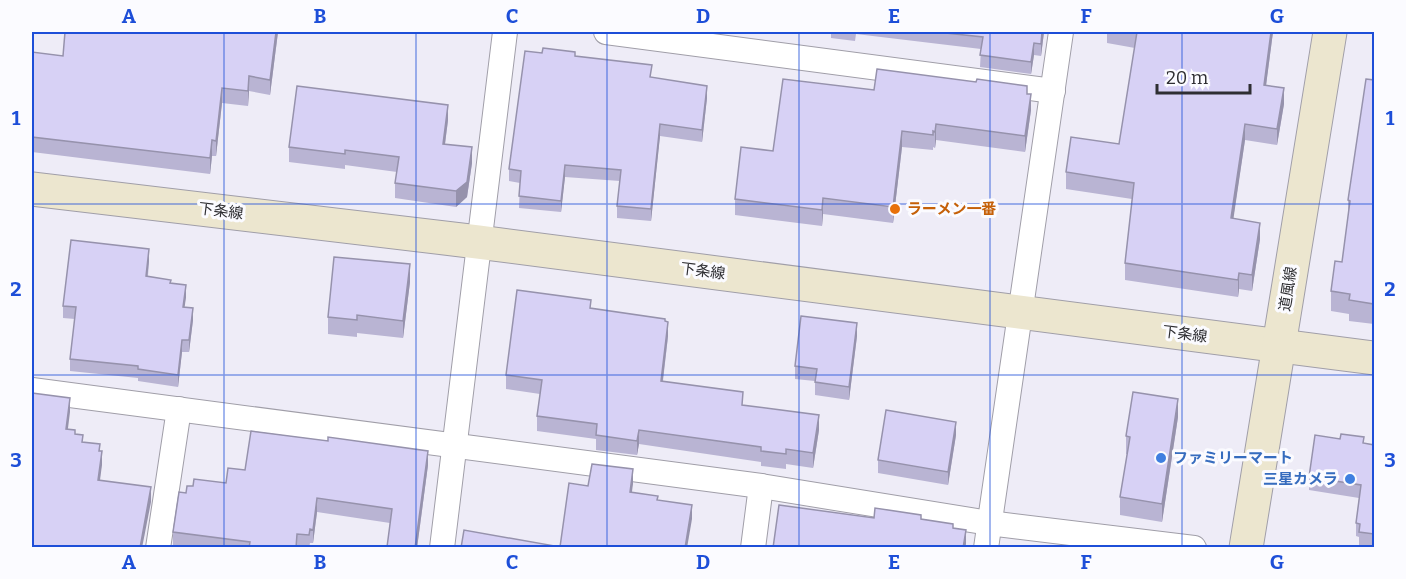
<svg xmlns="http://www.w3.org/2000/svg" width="1406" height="579" viewBox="0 0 1406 579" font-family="Bitter,'Noto Sans JP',serif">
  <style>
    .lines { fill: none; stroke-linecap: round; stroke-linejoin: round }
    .street-casing { stroke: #a09ea8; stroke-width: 26 }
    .secondary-casing { stroke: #a09ea8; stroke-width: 35 }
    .street { stroke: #fff; stroke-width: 24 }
    .secondary { stroke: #ece6cf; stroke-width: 33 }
    .wall { fill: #b9b4d3 }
    .shaded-wall { fill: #9692ac }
    .building { fill: #d7d1f5; stroke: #9692ac; stroke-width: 1.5 }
    .grid { fill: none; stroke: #1d4ed8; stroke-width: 1.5; stroke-opacity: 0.55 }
    .food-dot { fill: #e8710a; stroke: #fbfbff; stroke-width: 2 }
    .shop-dot { fill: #3f7fe0; stroke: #fbfbff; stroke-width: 2 }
    .labels { text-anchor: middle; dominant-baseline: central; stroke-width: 6; stroke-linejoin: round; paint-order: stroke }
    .food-label { font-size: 15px; font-weight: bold; fill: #c56008; stroke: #fbfbff; text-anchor: start }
    .street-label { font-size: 15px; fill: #2e2e32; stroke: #fbfbff }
    .shop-label { font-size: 15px; font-weight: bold; fill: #366cbe; stroke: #fbfbff; text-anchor: start }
    .neatline { fill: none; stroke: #1d4ed8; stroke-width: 2 }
    .grid-label { font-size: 20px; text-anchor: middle; font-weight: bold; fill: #1d4ed8 }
  </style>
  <rect width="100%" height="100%" fill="#eeecf7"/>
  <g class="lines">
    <defs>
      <g id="street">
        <path d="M606,32l447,59"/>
        <path d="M32,390l729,96 228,37 205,25"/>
        <path d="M158,548l21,-139"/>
        <path d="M442,548l63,-516"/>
        <path d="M753,548l8,-62"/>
        <path d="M986,548l75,-516"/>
      </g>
      <g id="secondary">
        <path d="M32,189l446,53 896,116"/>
        <path d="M1246,548l84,-516"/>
      </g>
    </defs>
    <!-- street casing -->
    <use href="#street" class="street-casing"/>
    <!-- secondary casing -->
    <use href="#secondary" class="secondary-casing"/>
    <!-- street -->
    <use href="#street" class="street"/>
    <!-- secondary -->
    <use href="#secondary" class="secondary"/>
  </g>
  <!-- wall -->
  <g class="wall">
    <path d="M65,32h213l-8,63 -21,-4 -1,15 -26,-3 -6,53h-4l-2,18 -178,-22v-100l31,4z"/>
    <path d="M831,32h213l-3,24 -7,-1 -3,19 -51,-7 1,-18 -125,-15 -1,7 -24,-3z"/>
    <path d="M1107,32h166l-7,53 18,19 -7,41 -32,-5 -12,79 27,20 -8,52 -13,-2 -1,8 -113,-17v-17l7,-64 -66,-10v-17l53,-28 16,-96 -28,-5z"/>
    <path d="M575,56l77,21 55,21 -5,44 -42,-6 -9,85 -34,-3v-12l3,-25 -55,-4 -4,35 -42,-4 1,-25 -11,-2v-12z"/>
    <path d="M1374,80v244l-25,-3v-7l-18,-3v-20l11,-29 6,-45v-17z"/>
    <path d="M874,90l153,4 4,16 -6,42 -89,-12 -1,8 -2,-1v3l-31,-3 -9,76 -70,-9 -1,12 -87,-11v-16l38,-48z"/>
    <path d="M448,120l-3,24 27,19 -5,34 -11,10 -61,-9v-15l2,-11 -52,-7v4l-56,-7v-15z"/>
    <path d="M149,261l-1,15 23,7 15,14 -2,10 9,13 -4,32h-7l-4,35 -40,-6v-3l-68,-7v-12l5,-40 -12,-1v-12z"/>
    <path d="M410,282l-7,56 -46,-5v4l-29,-3v-17z"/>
    <path d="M591,308l77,28 -5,45 80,24 76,25 -6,38 -27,-4v5l-25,-3v-4l-122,-18 -2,11 -41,-5v-11l-59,-8v-15l3,-22 -34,-5v-14z"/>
    <path d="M857,336l-8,64 -34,-5v-14l-20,-2v-13z"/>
    <path d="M1178,417l-16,105 -42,-7v-18l7,-43h-1v-18z"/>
    <path d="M956,435l-8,50 -70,-12v-13z"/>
    <path d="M1374,445v102l-15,-2v-8l-3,-1v-13l3,-25 -50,-8v-13z"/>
    <path d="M428,465l-11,83h-30l3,-25 -73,-11 -4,31h-3l-1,5h-125l-11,-2v-14l13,-39 7,-7 33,-3 19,-13z"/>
  </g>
  <!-- shaded-wall -->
  <g class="shaded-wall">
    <path d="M276,32h2l-8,63v-15z"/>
    <path d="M1042,32h2l-3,24v-12z"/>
    <path d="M1271,32h2l-9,69v-16z"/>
    <path d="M1034,43v12l-3,19v-12z"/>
    <path d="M249,76v15l-1,15v-15z"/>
    <path d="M707,86v12l-5,44v-12z"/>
    <path d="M222,88v15l-6,53v-15z"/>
    <path d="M1284,88v16l-7,41v-16z"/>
    <path d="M1031,94v16l-6,42v-16z"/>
    <path d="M448,105v15l-5,39v-15z"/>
    <path d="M660,124v12l-9,85v-12z"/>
    <path d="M936,124v16l-1,8v-16z"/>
    <path d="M1245,124v16l-14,95v-17z"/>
    <path d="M902,131v16l-9,76v-16z"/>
    <path d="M212,140v16l-2,18v-16z"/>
    <path d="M472,147v16l-5,34 -11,10v-16z"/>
    <path d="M565,165v12l-4,35v-11z"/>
    <path d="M823,198v16l-1,12v-16z"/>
    <path d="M1260,223v16l-8,52v-16z"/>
    <path d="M149,249v12l-3,27v-12z"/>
    <path d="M410,264v18l-7,56v-17z"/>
    <path d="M1239,273v16l-1,8v-17z"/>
    <path d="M186,285v12l-3,22v-12z"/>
    <path d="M193,308v12l-4,32v-12z"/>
    <path d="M668,322v14l-7,59v-14z"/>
    <path d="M857,323v13l-8,64v-13z"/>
    <path d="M182,340v12l-4,35v-12z"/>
    <path d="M70,398v14l-4,32v-15z"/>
    <path d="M1178,399v18l-16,105v-18z"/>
    <path d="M819,415v15l-6,38v-15z"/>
    <path d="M956,422v13l-8,50v-13z"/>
    <path d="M639,430v14l-2,11v-14z"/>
    <path d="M102,451v14l-4,30v-15z"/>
    <path d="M428,451v14l-11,83h-2z"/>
    <path d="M633,469v15l-3,22v-14z"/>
    <path d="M151,487v15l-9,46h-2z"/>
    <path d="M317,498v14l-4,31v-13z"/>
    <path d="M692,505v14l-5,29h-2z"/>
    <path d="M966,530v14l-1,4h-2z"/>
  </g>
  <!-- building -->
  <g class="building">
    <path d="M65,32h211l-6,48 -21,-4 -1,15 -26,-3 -6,53 -4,-1 -2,18 -178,-21v-85l31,4z"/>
    <path d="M936,32h106l-1,12 -7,-1 -3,19 -51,-7 3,-18z"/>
    <path d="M1137,32h134l-7,53 20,3 -7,41 -32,-5 -14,94 29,5 -8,52 -13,-2 -1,7 -113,-17 9,-80 -68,-11 5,-35 48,7z"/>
    <path d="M543,48l32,4v4l77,9 -2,12 57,9 -5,44 -42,-6 -9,85 -34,-3 4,-36 -56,-5 -4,36 -42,-5 2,-25 -12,-2 16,-118 17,2z"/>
    <path d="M877,69l99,13 1,-3 50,7v8h4l-6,42 -89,-12 -1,8 -2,-1v4l-31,-4 -9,76 -70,-9 -1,12 -87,-11 6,-52 32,4 10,-72 91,11z"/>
    <path d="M1366,79l8,1v224l-25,-4 1,-6 -19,-3 4,-30 7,1 8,-61 -2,-1z"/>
    <path d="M297,86l151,19 -5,39 29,3 -5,35 -11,9 -61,-8 4,-26 -54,-7v4l-56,-7z"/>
    <path d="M71,240l78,9 -3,27 25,4 -1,3 16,2 -3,22 10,1 -4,32h-7l-4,35 -40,-6v-3l-68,-7 6,-52 -13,-1z"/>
    <path d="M334,257l76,7 -7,57 -46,-6v5l-29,-3z"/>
    <path d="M517,290l74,10 -1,8 75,11v2l3,1 -7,59 82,11 -1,13 77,10 -6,38 -27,-4v5l-25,-3v-4l-122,-17 -2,11 -41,-6 1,-11 -60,-8 5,-36 -36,-5z"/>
    <path d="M801,316l56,7 -8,64 -34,-5 2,-13 -22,-3z"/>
    <path d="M1133,392l45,7 -16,105 -42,-7 10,-60 -4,-1z"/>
    <path d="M32,393l38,5 -4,31 9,1v4l8,1 -1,7 18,2 -1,7h3l-4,29 53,7 -11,61h-97l-7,-2 -1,2h-3z"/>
    <path d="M886,410l70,12 -8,50 -70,-12z"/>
    <path d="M251,431l77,10v-4l100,14 -13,97 -28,-1 5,-38 -75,-11 -4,32 -3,-1 -1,6 -12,-1 -1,14h-47l1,-6 -77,-10 6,-40 7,1 1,-7h6l1,-7 32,4 2,-15 17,2z"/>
    <path d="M1341,434l23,3 -1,6 11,2v89l-15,-2 1,-8 -4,-1 5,-38 -52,-8 6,-42 25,4z"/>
    <path d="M592,464l41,5 -3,23 28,4 -1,4 35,5 -7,43h-224l3,-18 96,17 9,-64 19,3z"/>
    <path d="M779,505l95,13 1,-10 46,7v4l32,5v4l13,2 -3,18h-190z"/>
  </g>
  <!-- grid -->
  <path class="grid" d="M224,32v516M416,32v516M607,32v516M799,32v516M990,32v516M1182,32v516M32,204h1342M32,375h1342"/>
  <!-- markers -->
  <circle class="food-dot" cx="895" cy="209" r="6"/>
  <g class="shop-dot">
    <circle cx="1161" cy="458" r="6"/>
    <circle cx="1350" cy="479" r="6"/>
  </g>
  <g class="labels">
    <!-- food labels -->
    <g class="food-label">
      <text x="907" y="209">ラーメン一番</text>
    </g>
    <!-- street labels -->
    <g class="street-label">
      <text transform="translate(221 211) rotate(7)">下条線</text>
      <text transform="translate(703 271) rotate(7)">下条線</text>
      <text transform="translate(1288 289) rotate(-81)">道風線</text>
      <text transform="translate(1185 334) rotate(7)">下条線</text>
    </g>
    <!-- shop labels -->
    <g class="shop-label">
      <text x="1173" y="458">ファミリーマート</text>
      <text x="1338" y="479" text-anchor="end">三星カメラ</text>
    </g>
  </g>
  <!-- border -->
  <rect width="1406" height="579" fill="none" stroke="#fbfbff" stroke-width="66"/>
  <!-- scale -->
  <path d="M1157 84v9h93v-9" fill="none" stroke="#2e2e32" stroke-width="3"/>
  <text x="1166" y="84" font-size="18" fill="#2e2e32" stroke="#fbfbff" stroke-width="4.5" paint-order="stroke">20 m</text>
  <rect x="33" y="33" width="1340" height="513" class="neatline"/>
  <g class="grid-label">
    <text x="129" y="23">A</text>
    <text x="320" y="23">B</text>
    <text x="512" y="23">C</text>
    <text x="703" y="23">D</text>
    <text x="894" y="23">E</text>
    <text x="1086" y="23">F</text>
    <text x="1277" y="23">G</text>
    <text x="16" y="125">1</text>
    <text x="1390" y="125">1</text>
    <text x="16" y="296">2</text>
    <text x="1390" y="296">2</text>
    <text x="16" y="467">3</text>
    <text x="1390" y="467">3</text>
    <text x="129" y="569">A</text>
    <text x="320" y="569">B</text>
    <text x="512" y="569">C</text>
    <text x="703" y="569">D</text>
    <text x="894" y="569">E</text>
    <text x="1086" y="569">F</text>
    <text x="1277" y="569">G</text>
  </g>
</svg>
